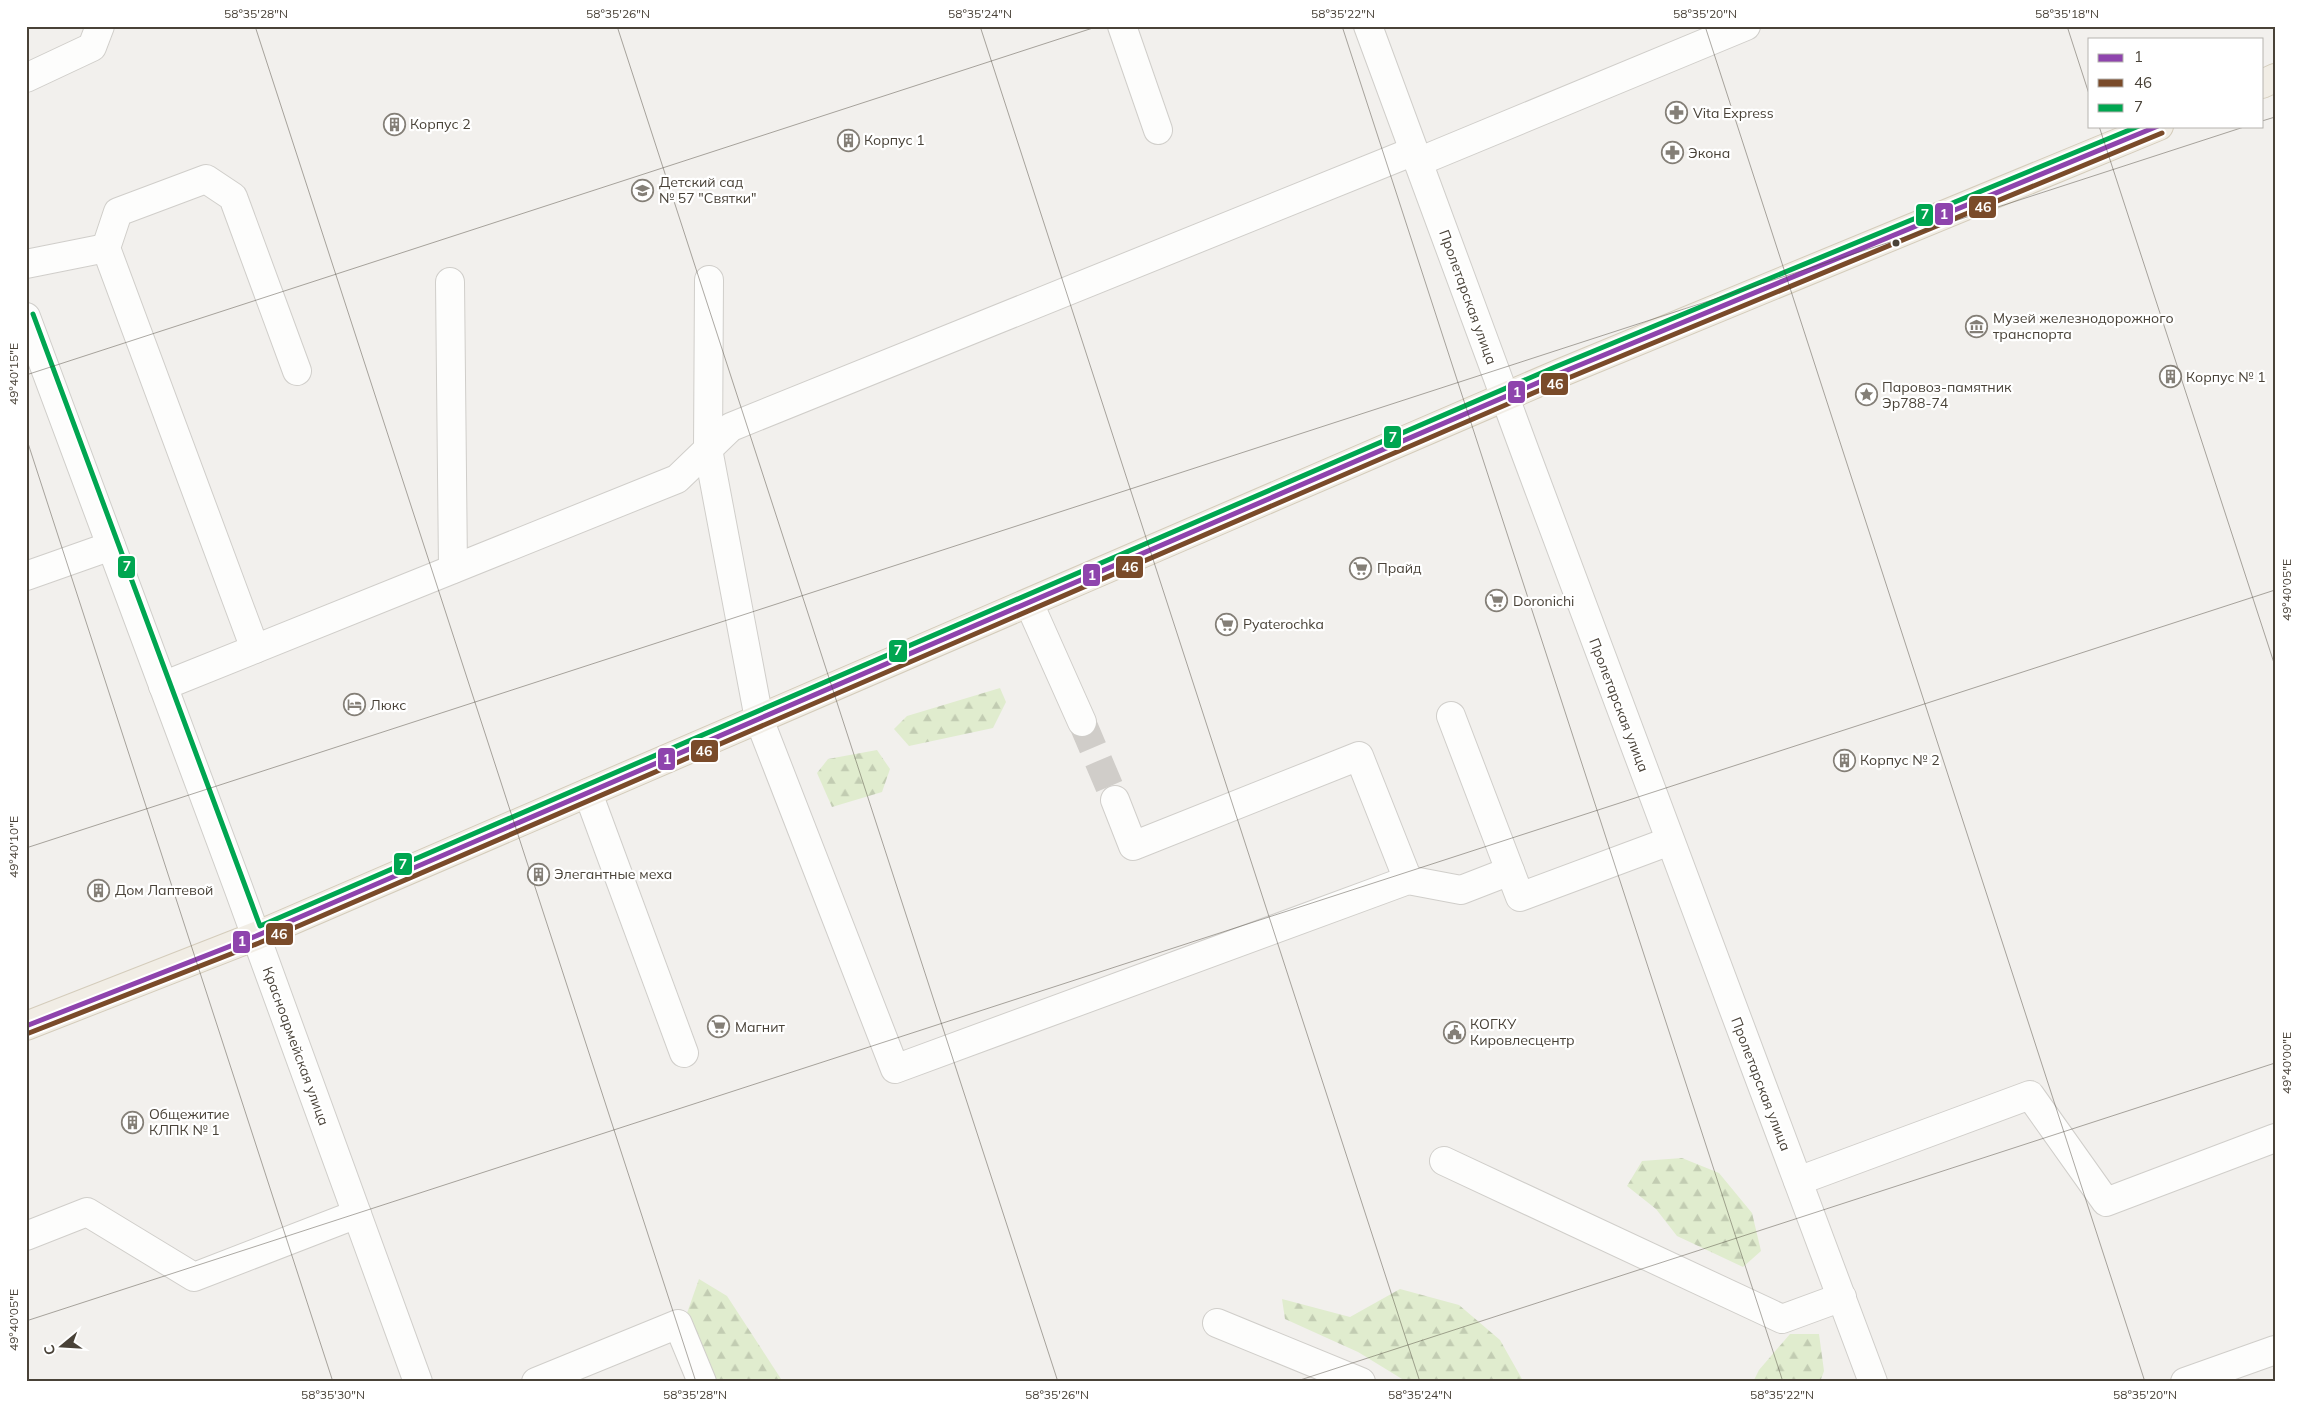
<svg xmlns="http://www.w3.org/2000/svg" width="2301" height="1408" viewBox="0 0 2301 1408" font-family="Mulish,sans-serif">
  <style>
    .forest { fill: url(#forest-firs) }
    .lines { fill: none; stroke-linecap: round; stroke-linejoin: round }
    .minor-tunnel { stroke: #d0cdc9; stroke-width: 28; stroke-dasharray: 28 14; stroke-linecap: butt }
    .minor-casing { stroke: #d0ceca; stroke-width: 30 }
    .major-casing { stroke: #d4ccbb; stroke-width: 30 }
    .minor { stroke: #fdfdfc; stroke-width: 28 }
    .major { stroke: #f1ede5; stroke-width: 28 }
    .bus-1-casing { stroke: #fff; stroke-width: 9 }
    .bus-2-casing { stroke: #fff; stroke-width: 9 }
    .bus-3-casing { stroke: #fff; stroke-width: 9 }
    .bus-1 { stroke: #8e44ad; stroke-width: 5 }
    .bus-2 { stroke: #7a4b2a; stroke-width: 5 }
    .bus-3 { stroke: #00a651; stroke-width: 5 }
    .ticks { fill: none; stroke: #494238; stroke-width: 1; stroke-opacity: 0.45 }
    .bus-dot { fill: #494238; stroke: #fff; stroke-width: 2 }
    .labels { text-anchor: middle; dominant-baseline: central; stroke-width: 4.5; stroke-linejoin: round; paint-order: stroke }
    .poi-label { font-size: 14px; fill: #494238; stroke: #fff; text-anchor: start }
    .street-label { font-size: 14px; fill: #494238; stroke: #fff }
    .line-badge { stroke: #fff; stroke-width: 2 }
    .badge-label { font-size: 14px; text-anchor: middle; font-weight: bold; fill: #fff }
    .neatline { fill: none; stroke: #494238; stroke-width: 2 }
    .ticks-label { font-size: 12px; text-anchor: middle; fill: #494238 }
  </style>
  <defs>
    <pattern id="forest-firs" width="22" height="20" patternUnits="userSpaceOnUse" patternTransform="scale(1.25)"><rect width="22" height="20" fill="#e0ecce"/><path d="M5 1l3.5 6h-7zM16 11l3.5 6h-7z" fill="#c2ccb2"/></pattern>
  </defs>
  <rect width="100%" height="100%" fill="#f2f0ed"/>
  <!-- forest -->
  <g class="forest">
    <path d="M1000,688l6,14 -13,26 -84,18 -15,-17 13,-13z"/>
    <path d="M877,750l13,19 -8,23 -50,15 -15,-34 11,-14z"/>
    <path d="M1682,1158l37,15 33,40 9,38 -18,16 -66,-31 -21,-27 -29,-23 15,-25z"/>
    <path d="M699,1279l28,17 56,86h-67l-30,-66z"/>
    <path d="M1400,1289l59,16 41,35 22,39 4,3h-119l-49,-30 -73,-33 -3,-20 68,18z"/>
    <path d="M1790,1334h29l5,37 -4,11h-67l6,-12z"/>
  </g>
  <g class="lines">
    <!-- minor-tunnel -->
    <path class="minor-tunnel" d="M1082,722l33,78"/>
    <defs>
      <g id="minor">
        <path d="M1122,26l36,104"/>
        <path d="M1368,26l159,431 346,925"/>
        <path d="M26,78l66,-31 8,-21"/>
        <path d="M1418,162l328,-136"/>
        <path d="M26,264l80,-16"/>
        <path d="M709,280l-1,169 51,270 136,350 513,-189 53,10 49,-19"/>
        <path d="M450,282l3,287"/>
        <path d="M26,317l212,570 180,495"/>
        <path d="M26,576l85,-30"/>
        <path d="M1029,603l53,119"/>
        <path d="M255,649l-149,-401 12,-36 88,-33 27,18 64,174"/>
        <path d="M163,686l514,-207 54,-52 683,-276"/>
        <path d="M1451,716l69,181 150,-56"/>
        <path d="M588,793l96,260"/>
        <path d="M1115,800l18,46 226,-90 49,124"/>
        <path d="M1444,1161l338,158 60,-22"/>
        <path d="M1798,1181l232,-86 76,107 169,-64"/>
        <path d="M26,1236l61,-24 107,65 163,-63"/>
        <path d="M1217,1323l144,59"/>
        <path d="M536,1382l142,-58 24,58"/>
        <path d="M2185,1382l90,-32"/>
      </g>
      <g id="major">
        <path d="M2262,84l13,-6"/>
        <path d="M26,1026l230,-90 1302,-562 601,-248"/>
      </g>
    </defs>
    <!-- minor casing -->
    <use href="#minor" class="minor-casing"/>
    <!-- major casing -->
    <use href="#major" class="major-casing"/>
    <!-- minor -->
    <use href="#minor" class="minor"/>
    <!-- major -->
    <use href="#major" class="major"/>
    <defs>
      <path id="bus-1" d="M26,1026l230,-90 1302,-562 600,-248"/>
      <path id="bus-2" d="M29,1033l230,-90 1302,-562 601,-248"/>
      <path id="bus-3" d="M33,314l227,612 1295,-559 584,-241"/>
    </defs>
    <!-- bus-1 casing -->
    <use href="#bus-1" class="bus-1-casing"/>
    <!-- bus-2 casing -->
    <use href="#bus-2" class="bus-2-casing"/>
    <!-- bus-3 casing -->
    <use href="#bus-3" class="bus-3-casing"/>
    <!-- bus-1 -->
    <use href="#bus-1" class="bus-1"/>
    <!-- bus-2 -->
    <use href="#bus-2" class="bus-2"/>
    <!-- bus-3 -->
    <use href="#bus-3" class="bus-3"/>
  </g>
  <!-- ticks -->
  <path class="ticks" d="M255,26l441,1356M617,26l441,1356M980,26l440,1356M1342,26l441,1356M1705,26l440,1356M2067,26l23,71M2262,121l13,-4M2099,126l176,540M26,375l1073,-349M26,437l307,945M26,848l2221,-722M26,1321l2249,-731M1294,1382l981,-319"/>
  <!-- icons -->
  <defs>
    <symbol id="pharmacy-ring" viewBox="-11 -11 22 22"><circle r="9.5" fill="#fff" stroke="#847f77" stroke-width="1.5"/><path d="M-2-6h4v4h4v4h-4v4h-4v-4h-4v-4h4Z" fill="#847f77"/></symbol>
    <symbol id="building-ring" viewBox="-11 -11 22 22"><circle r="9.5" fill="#fff" stroke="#847f77" stroke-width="1.5"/><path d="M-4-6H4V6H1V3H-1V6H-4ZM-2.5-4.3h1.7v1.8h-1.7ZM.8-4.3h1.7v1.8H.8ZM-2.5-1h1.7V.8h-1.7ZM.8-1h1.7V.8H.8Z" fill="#847f77"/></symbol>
    <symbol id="school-ring" viewBox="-11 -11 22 22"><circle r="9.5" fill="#fff" stroke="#847f77" stroke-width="1.5"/><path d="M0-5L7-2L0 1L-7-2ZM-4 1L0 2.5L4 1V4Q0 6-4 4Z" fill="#847f77"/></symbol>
    <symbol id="museum-ring" viewBox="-11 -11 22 22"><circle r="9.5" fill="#fff" stroke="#847f77" stroke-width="1.5"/><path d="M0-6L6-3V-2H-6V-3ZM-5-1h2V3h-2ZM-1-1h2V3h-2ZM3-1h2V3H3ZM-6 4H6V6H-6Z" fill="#847f77"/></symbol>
    <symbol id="sight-ring" viewBox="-11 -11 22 22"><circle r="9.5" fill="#fff" stroke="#847f77" stroke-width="1.5"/><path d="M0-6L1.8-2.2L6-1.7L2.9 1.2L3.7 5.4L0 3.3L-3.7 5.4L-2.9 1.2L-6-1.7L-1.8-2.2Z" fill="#847f77"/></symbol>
    <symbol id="supermarket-ring" viewBox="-11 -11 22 22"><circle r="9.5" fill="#fff" stroke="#847f77" stroke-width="1.5"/><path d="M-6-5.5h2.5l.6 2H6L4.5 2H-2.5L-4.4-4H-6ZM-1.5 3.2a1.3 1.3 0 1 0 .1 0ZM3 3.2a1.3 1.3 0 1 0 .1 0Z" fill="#847f77"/></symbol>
    <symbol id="hotel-ring" viewBox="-11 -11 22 22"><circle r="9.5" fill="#fff" stroke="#847f77" stroke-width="1.5"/><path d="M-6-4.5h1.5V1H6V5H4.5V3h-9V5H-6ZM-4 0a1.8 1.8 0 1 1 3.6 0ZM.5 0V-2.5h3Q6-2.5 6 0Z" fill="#847f77"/></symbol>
    <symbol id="civic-ring" viewBox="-11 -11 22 22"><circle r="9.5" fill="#fff" stroke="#847f77" stroke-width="1.5"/><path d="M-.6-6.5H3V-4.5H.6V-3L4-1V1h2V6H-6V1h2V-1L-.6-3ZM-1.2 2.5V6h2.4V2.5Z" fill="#847f77"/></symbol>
  </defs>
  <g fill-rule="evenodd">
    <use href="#pharmacy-ring" x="1664" y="100" width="25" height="25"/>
    <use href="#building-ring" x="382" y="112" width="25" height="25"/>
    <use href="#building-ring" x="836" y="128" width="25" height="25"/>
    <use href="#pharmacy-ring" x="1660" y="140" width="25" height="25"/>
    <use href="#school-ring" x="630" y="178" width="25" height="25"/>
    <use href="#museum-ring" x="1964" y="314" width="25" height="25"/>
    <use href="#building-ring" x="2158" y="364" width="25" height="25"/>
    <use href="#sight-ring" x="1854" y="382" width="25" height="25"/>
    <use href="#supermarket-ring" x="1348" y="556" width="25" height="25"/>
    <use href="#supermarket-ring" x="1484" y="588" width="25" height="25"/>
    <use href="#supermarket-ring" x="1214" y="612" width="25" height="25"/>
    <use href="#hotel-ring" x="342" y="692" width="25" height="25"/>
    <use href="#building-ring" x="1832" y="748" width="25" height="25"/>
    <use href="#building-ring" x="526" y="862" width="25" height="25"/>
    <use href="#building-ring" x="86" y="878" width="25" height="25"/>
    <use href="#supermarket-ring" x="706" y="1014" width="25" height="25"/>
    <use href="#civic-ring" x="1442" y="1020" width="25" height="25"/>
    <use href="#building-ring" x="120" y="1110" width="25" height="25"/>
  </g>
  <!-- markers -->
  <circle class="bus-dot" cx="1896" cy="243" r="4.5"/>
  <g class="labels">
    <!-- poi labels -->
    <g class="poi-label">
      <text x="1693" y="113">Vita Express</text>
      <text x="410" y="124">Корпус 2</text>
      <text x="864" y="140">Корпус 1</text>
      <text x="1688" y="153">Экона</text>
      <text x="659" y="182">Детский сад<tspan x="659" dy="16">№ 57 "Святки"</tspan></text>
      <text x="1993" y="318">Музей железнодорожного<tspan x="1993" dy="16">транспорта</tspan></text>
      <text x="2186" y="377">Корпус № 1</text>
      <text x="1882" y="387">Паровоз-памятник<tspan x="1882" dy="16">Эр788-74</tspan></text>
      <text x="1377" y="568">Прайд</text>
      <text x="1513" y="601">Doronichi</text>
      <text x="1243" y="624">Pyaterochka</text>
      <text x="370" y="705">Люкс</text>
      <text x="1860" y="760">Корпус № 2</text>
      <text x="554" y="874">Элегантные меха</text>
      <text x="115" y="890">Дом Лаптевой</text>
      <text x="1470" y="1024">КОГКУ<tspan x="1470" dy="16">Кировлесцентр</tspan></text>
      <text x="735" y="1027">Магнит</text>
      <text x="149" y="1114">Общежитие<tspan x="149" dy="16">КЛПК № 1</tspan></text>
    </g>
    <!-- street labels -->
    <g class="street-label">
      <text transform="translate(1468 297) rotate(70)">Пролетарская улица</text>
      <text transform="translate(1619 705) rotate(69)">Пролетарская улица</text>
      <text transform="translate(296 1046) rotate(70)">Красноармейская улица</text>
      <text transform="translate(1761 1084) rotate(69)">Пролетарская улица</text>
    </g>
  </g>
  <g class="line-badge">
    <rect x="1968" y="195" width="29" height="24" rx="5" fill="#7a4b2a"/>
    <rect x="1934" y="202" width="20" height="24" rx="5" fill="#8e44ad"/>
    <rect x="1915" y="203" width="19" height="24" rx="5" fill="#00a651"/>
    <rect x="1540" y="372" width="29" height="24" rx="5" fill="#7a4b2a"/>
    <rect x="1507" y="380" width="19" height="24" rx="5" fill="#8e44ad"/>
    <rect x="1383" y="425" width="19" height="24" rx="5" fill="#00a651"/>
    <rect x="117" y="555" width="19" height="24" rx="5" fill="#00a651"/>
    <rect x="1115" y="555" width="29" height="24" rx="5" fill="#7a4b2a"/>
    <rect x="1082" y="563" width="19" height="24" rx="5" fill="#8e44ad"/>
    <rect x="888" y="639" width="20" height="24" rx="5" fill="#00a651"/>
    <rect x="690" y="739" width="29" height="24" rx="5" fill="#7a4b2a"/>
    <rect x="657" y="747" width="19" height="24" rx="5" fill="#8e44ad"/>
    <rect x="393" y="852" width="20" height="24" rx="5" fill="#00a651"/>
    <rect x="265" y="922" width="29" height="24" rx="5" fill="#7a4b2a"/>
    <rect x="232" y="930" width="19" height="24" rx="5" fill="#8e44ad"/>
  </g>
  <g class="badge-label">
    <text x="1983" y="212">46</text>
    <text x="1944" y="219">1</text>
    <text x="1925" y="219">7</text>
    <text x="1555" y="389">46</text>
    <text x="1517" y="397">1</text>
    <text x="1393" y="442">7</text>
    <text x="127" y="571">7</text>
    <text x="1130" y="572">46</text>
    <text x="1092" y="580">1</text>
    <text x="898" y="655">7</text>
    <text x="704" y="756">46</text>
    <text x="667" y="764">1</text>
    <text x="403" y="869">7</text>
    <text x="279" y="939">46</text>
    <text x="242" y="946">1</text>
  </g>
  <!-- border -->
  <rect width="2301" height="1408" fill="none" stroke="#ffffff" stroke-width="55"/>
  <!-- legend -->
  <rect x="2088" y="38" width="175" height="90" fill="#ffffff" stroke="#b6b3af"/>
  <rect x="2098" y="54" width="25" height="8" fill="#8e44ad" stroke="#b6b3af"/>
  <text x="2134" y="62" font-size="15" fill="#494238">1</text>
  <rect x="2098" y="79" width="25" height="8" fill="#7a4b2a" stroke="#b6b3af"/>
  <text x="2134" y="88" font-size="15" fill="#494238">46</text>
  <rect x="2098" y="104" width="25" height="8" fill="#00a651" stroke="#b6b3af"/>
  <text x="2134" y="112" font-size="15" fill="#494238">7</text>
  <!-- north arrow -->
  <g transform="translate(62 1346) rotate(252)" stroke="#ffffff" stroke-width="4" paint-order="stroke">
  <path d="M0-4L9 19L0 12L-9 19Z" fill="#494238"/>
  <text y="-8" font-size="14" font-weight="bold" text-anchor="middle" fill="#494238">С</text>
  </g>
  <rect x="28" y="28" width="2246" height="1352" class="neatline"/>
  <g class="ticks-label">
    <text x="256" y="18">58°35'28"N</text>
    <text x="618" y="18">58°35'26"N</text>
    <text x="980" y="18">58°35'24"N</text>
    <text x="1343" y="18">58°35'22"N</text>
    <text x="1705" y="18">58°35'20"N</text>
    <text x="2067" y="18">58°35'18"N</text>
    <text transform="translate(14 374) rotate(-90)" y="4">49°40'15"E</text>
    <text transform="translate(2287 590) rotate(-90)" y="4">49°40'05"E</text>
    <text transform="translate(14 847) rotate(-90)" y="4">49°40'10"E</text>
    <text transform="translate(2287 1063) rotate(-90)" y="4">49°40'00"E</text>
    <text transform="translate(14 1320) rotate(-90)" y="4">49°40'05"E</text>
    <text x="333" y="1399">58°35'30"N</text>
    <text x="695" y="1399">58°35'28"N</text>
    <text x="1057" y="1399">58°35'26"N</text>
    <text x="1420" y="1399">58°35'24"N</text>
    <text x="1782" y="1399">58°35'22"N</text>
    <text x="2145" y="1399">58°35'20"N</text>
  </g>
</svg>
